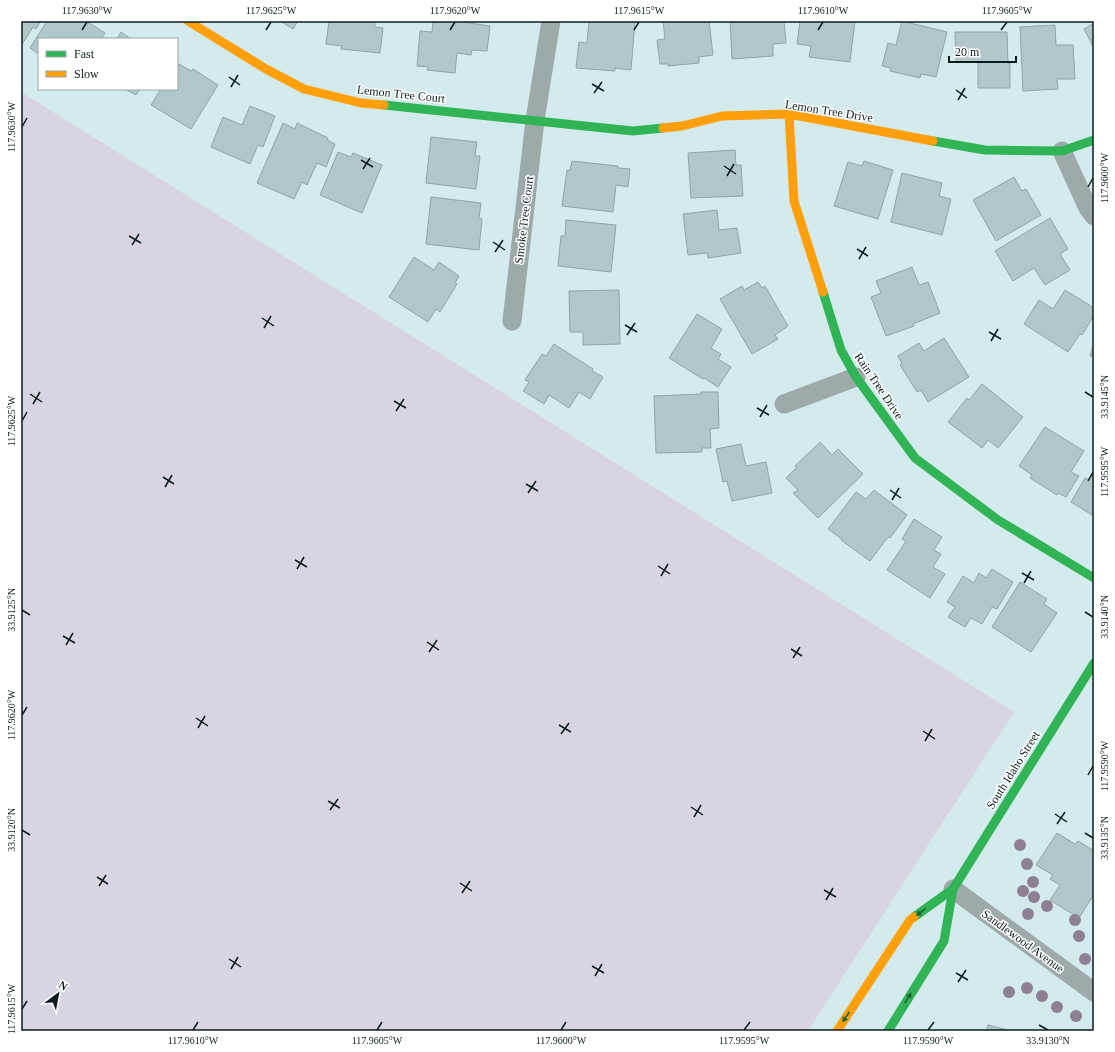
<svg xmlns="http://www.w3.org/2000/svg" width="1115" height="1052" viewBox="0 0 1115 1052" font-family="'Times New Roman',serif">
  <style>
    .green { fill: #d9d4e1 }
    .building { fill: #b2c7ca; stroke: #91a3a5 }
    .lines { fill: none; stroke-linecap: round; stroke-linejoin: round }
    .street { stroke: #9ea9aa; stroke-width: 19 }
    .fast { stroke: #30b455; stroke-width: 9 }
    .slow { stroke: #ff9f0a; stroke-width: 9 }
    .tree { fill: #8e7f95 }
    .oneway { fill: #1c6037 }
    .ticks { fill: none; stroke: #0c1c1e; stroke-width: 1.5 }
    .labels { text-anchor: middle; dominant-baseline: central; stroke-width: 3; stroke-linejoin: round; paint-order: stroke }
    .street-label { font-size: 12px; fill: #0c1c1e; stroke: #fff }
    .neatline { fill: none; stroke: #0c1c1e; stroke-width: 1.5 }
    .ticks-label { font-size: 10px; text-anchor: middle; fill: #0c1c1e }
  </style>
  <rect width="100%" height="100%" fill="#d4ebee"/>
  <!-- green -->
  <path class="green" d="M21,92l993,620 -206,319h-787z"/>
  <!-- building -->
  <g class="building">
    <path d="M21,21h20l-5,8 -3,-2 -10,16 -2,-1z"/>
    <path d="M47,21h39l19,12 -4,6h-62v15l-9,-6z"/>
    <path d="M280,21h18l-5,8z"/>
    <path d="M329,21h46v6l8,1 -3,25 -39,-4 1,-3 -16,-2z"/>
    <path d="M433,21h23l34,5 -3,25 -15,-1 -1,5 -14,-2 -2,20 -28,-3 1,-3 -11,-1 3,-35 12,1z"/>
    <path d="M589,21h46l-4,49 -16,-2v3l-39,-3 3,-26 8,1z"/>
    <path d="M663,21h46l4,34 -14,2v6l-31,3v-2h-8l-3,-24 8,-1z"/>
    <path d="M730,21h54l2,22 -13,1v12l-41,3z"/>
    <path d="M800,21h55l-5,41 -41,-5 2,-11 -14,-2z"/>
    <path d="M902,21l45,11 -11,45 -15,-3 -1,4 -30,-7 1,-3 -9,-2 6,-23 8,2z"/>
    <path d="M1094,23v25l-10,-19z"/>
    <path d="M1055,25l1,20h17l2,34h-18l1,10 -35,2 -3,-64z"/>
    <path d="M121,32l10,7h-14z"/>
    <path d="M955,32h52l1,32 2,-1v25h-32v-26h-22z"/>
    <path d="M177,63l14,8 2,-2 25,16 -27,44 -40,-24 10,-16h16z"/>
    <path d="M125,89h15l-4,6z"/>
    <path d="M250,106l25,10 -12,31 -5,-2 -8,19 -39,-17 12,-30 19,8z"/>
    <path d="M283,123l12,6 2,-6 31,15 -1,2 8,4 -9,23 -9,-4 -10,22 -5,-3 -8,17 -37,-16z"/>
    <path d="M431,137l46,5 -2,14h5l-4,33 -50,-6z"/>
    <path d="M735,150l1,15h5l2,31 -52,2 -3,-45z"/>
    <path d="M338,152l13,5 2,-4 29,12 -20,48 -42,-18z"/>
    <path d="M572,161l46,5v2l12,1 -2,18 -12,-2 -3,27 -51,-6 5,-36h3z"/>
    <path d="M864,161l29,9 -15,49 -44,-13 14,-44 14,4z"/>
    <path d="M902,173l40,10 -3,13 12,3 -9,36 -51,-13z"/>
    <path d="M1014,177l8,14 4,-2 15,26 -45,26 -23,-41z"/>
    <path d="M431,197l50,6 -2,15 3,1 -3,31 -53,-6z"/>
    <path d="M717,210l2,20 18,-2 4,25 -33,5 -1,-5 -19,2 -5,-41z"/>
    <path d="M1050,218l18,31 -8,5 10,16 -25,15 -11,-17 -21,13 -18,-30z"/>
    <path d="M566,220l50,5 -5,47 -53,-6 3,-30h4z"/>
    <path d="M414,257l20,13 5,-8 20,14 -4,7 2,1 -17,28 -4,-3 -8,13 -39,-25z"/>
    <path d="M912,267l7,18 9,-3 12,31 -27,11 1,2 -28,10 -15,-39 10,-4 -5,-12z"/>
    <path d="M758,282l4,6 3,-2 23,40 -13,9 3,4 -26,15 -32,-55 22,-13 2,4z"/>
    <path d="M619,290l1,54 -37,1v-13h-13l-1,-41z"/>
    <path d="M1065,290l29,18v7l-12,20 -2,-1 -12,18 -44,-28 15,-24 14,9z"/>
    <path d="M697,314l25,15 -11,19 10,6 -3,5 13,8 -13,20 -14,-9 -1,1 -34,-21z"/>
    <path d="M944,338l25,39 -41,25 -7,-12 -4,2 -17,-27 2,-1 -4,-8 21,-13 5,8z"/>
    <path d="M1094,343v14l-4,-1z"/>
    <path d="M554,344l39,25 -1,2 11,6 -13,22 -11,-7 -10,16 -20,-13 -5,9 -21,-13 6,-9 -4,-2 17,-26 4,2z"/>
    <path d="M982,384l41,33 -25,31 -10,-8 -6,8 -34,-26 19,-24 2,2z"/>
    <path d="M701,392h17l1,36 -9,1 1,19h-9v4l-46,1 -2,-57 47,-2z"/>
    <path d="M1045,427l39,24 -13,21 8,4 -13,21 -8,-4 -1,2 -27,-17 2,-3 -13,-9z"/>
    <path d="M820,442l12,13 6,-6 25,25 -45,44 -25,-25 5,-3 -12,-12 11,-11 -2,-1z"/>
    <path d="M741,444l5,22 20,-4 6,31 -40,8 -5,-20 -4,1 -7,-33z"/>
    <path d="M1094,472v39l-2,4 -21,-13 14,-24 4,2z"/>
    <path d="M874,490l33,25 -17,23 -2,-1 -18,24 -29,-21 1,-1 -14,-10 28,-37 10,7z"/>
    <path d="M914,519l28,18 -8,13 7,4 -8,13 12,7 -15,24 -43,-28 19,-29 -4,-2z"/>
    <path d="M992,569l21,13 -16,27 -5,-2 -10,17 -11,-6 -6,9 -17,-10 7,-10 -8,-5 16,-26 11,7 5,-10 7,5z"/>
    <path d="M1020,582l27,17 -3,5 13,9 -26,39 -39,-25z"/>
    <path d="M1057,833l18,11 3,-3 16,10v43l-15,24 -29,-18 10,-15 -10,-6 3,-4 -17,-10z"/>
    <path d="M988,1025l24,6h-26z"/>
  </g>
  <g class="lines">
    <!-- street -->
    <g class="street">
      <path d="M1062,151l26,57 6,8"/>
      <path d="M512,321l23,-201 16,-99"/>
      <path d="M784,404l72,-27"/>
      <path d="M953,889l141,103"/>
    </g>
    <!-- fast -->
    <g class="fast">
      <path d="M384,105l249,26 30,-3"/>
      <path d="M933,141l52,9 77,1 32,-11"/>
      <path d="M823,292l18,58 15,27 59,81 83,62 96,58"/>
      <path d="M914,917l39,-28 141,-226"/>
      <path d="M888,1031l56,-90 9,-52"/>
    </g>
    <!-- slow -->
    <g class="slow">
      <path d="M188,21l78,48 38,20 57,14 23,2"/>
      <path d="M789,114l5,87 29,91"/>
      <path d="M663,128l19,-2 40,-10 67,-2 144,27"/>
      <path d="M837,1031l73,-111 4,-3"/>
    </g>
  </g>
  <!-- trees -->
  <g class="tree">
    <circle cx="1020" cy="845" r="6"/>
    <circle cx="1027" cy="864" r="6"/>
    <circle cx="1033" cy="882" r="6"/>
    <circle cx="1023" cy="891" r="6"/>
    <circle cx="1034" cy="897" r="6"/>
    <circle cx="1047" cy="906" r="6"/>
    <circle cx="1028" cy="914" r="6"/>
    <circle cx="1075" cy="920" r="6"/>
    <circle cx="1079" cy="936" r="6"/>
    <circle cx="1085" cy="959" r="6"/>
    <circle cx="1027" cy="988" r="6"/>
    <circle cx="1009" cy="992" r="6"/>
    <circle cx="1042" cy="996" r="6"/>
    <circle cx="1057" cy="1007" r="6"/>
    <circle cx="1076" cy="1016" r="6"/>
  </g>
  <!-- one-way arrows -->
  <defs><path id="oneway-solid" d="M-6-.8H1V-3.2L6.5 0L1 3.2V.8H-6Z"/></defs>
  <g class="oneway">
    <use href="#oneway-solid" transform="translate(921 912) rotate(144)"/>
    <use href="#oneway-solid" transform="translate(908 998) rotate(-58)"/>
    <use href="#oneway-solid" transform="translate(846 1017) rotate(124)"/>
  </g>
  <!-- ticks -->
  <path class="ticks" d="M82,30l5,-8M266,30l5,-8M450,30l5,-8M634,30l5,-8M818,30l5,-8M1001,30l6,-8M229,77l11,8M592,84l12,7M231,87l7,-12M956,90l11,8M594,93l8,-11M958,100l7,-12M22,127l5,-9M361,160l12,7M724,166l12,8M363,169l7,-11M727,176l7,-12M1088,187l5,-9M129,236l12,7M493,242l12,8M132,245l7,-11M857,249l11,7M495,252l8,-12M859,259l7,-12M262,318l12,8M625,325l12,7M264,328l7,-12M989,332l12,7M627,335l8,-12M991,341l7,-12M1085,392l8,5M30,394l12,8M394,401l12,7M33,404l7,-12M757,408l12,7M396,411l8,-12M760,417l7,-12M22,421l5,-9M163,477l11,7M1088,481l5,-9M526,484l12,7M165,487l7,-12M890,490l11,8M528,493l8,-12M892,500l7,-12M295,560l12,7M658,566l12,8M297,569l7,-12M1022,573l12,7M661,576l7,-12M1024,583l7,-12M22,610l8,5M1085,612l8,5M63,636l12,7M427,642l12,8M66,645l7,-12M791,649l11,7M429,652l8,-12M793,658l7,-11M22,715l5,-8M196,718l12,8M559,725l12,7M198,728l7,-12M923,731l12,8M561,734l8,-11M925,741l7,-12M1088,775l5,-9M328,801l12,7M691,807l12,8M330,810l8,-11M1055,814l12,8M694,817l7,-12M1057,824l8,-12M22,830l8,5M1085,833l8,5M97,877l11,7M460,883l12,8M99,886l7,-11M824,890l12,7M462,893l8,-12M826,900l7,-12M229,959l12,8M592,966l12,7M231,969l7,-12M956,973l12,7M595,976l7,-12M958,982l8,-12M22,1009l5,-8M1039,1025l9,5M193,1030l5,-8M377,1030l5,-8M561,1030l5,-8M744,1030l6,-8M928,1030l6,-8"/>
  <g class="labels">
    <!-- street labels -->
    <g class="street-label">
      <text transform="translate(401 94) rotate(6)">Lemon Tree Court</text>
      <text transform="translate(829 111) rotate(9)">Lemon Tree Drive</text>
      <text transform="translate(524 220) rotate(-83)">Smoke Tree Court</text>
      <text transform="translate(879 386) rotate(56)">Rain Tree Drive</text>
      <text transform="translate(1013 770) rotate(-58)">South Idaho Street</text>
      <text transform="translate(1023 941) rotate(36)">Sandlewood Avenue</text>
    </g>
  </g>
  <!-- border -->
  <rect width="1115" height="1052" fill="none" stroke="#ffffff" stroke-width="44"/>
  <!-- legend -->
  <rect x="38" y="38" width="140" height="52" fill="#ffffff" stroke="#9ea4a5"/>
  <rect x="46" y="51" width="20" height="6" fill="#30b455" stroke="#9ea4a5"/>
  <text x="74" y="58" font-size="12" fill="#0c1c1e">Fast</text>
  <rect x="46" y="71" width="20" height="6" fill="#ff9f0a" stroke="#9ea4a5"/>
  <text x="74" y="78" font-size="12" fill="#0c1c1e">Slow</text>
  <!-- north arrow -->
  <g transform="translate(58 994) rotate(32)" stroke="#ffffff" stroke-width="3" paint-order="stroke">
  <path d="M0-3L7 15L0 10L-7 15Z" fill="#0c1c1e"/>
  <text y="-6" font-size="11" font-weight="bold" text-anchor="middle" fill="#0c1c1e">N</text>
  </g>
  <!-- scale -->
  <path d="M949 56v6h67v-6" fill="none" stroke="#0c1c1e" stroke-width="2"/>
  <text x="955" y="56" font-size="12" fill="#0c1c1e" stroke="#ffffff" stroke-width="3" paint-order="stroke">20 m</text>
  <rect x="22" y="22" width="1071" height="1008" class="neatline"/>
  <g class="ticks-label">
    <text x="87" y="14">117.9630°W</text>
    <text x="271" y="14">117.9625°W</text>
    <text x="455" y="14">117.9620°W</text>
    <text x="639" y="14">117.9615°W</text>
    <text x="823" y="14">117.9610°W</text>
    <text x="1007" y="14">117.9605°W</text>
    <text transform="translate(11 127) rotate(-90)" y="4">117.9630°W</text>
    <text transform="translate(1104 178) rotate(-90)" y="4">117.9600°W</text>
    <text transform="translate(1104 397) rotate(-90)" y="4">33.9145°N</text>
    <text transform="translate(11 421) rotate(-90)" y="4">117.9625°W</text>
    <text transform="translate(1104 472) rotate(-90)" y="4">117.9595°W</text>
    <text transform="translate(11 610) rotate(-90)" y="4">33.9125°N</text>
    <text transform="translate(1104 617) rotate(-90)" y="4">33.9140°N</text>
    <text transform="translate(11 715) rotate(-90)" y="4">117.9620°W</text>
    <text transform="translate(1104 766) rotate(-90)" y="4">117.9590°W</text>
    <text transform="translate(11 830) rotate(-90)" y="4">33.9120°N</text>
    <text transform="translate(1104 838) rotate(-90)" y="4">33.9135°N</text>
    <text transform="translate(11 1009) rotate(-90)" y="4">117.9615°W</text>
    <text x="193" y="1044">117.9610°W</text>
    <text x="377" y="1044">117.9605°W</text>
    <text x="561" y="1044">117.9600°W</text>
    <text x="744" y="1044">117.9595°W</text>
    <text x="928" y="1044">117.9590°W</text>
    <text x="1048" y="1044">33.9130°N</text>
  </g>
</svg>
